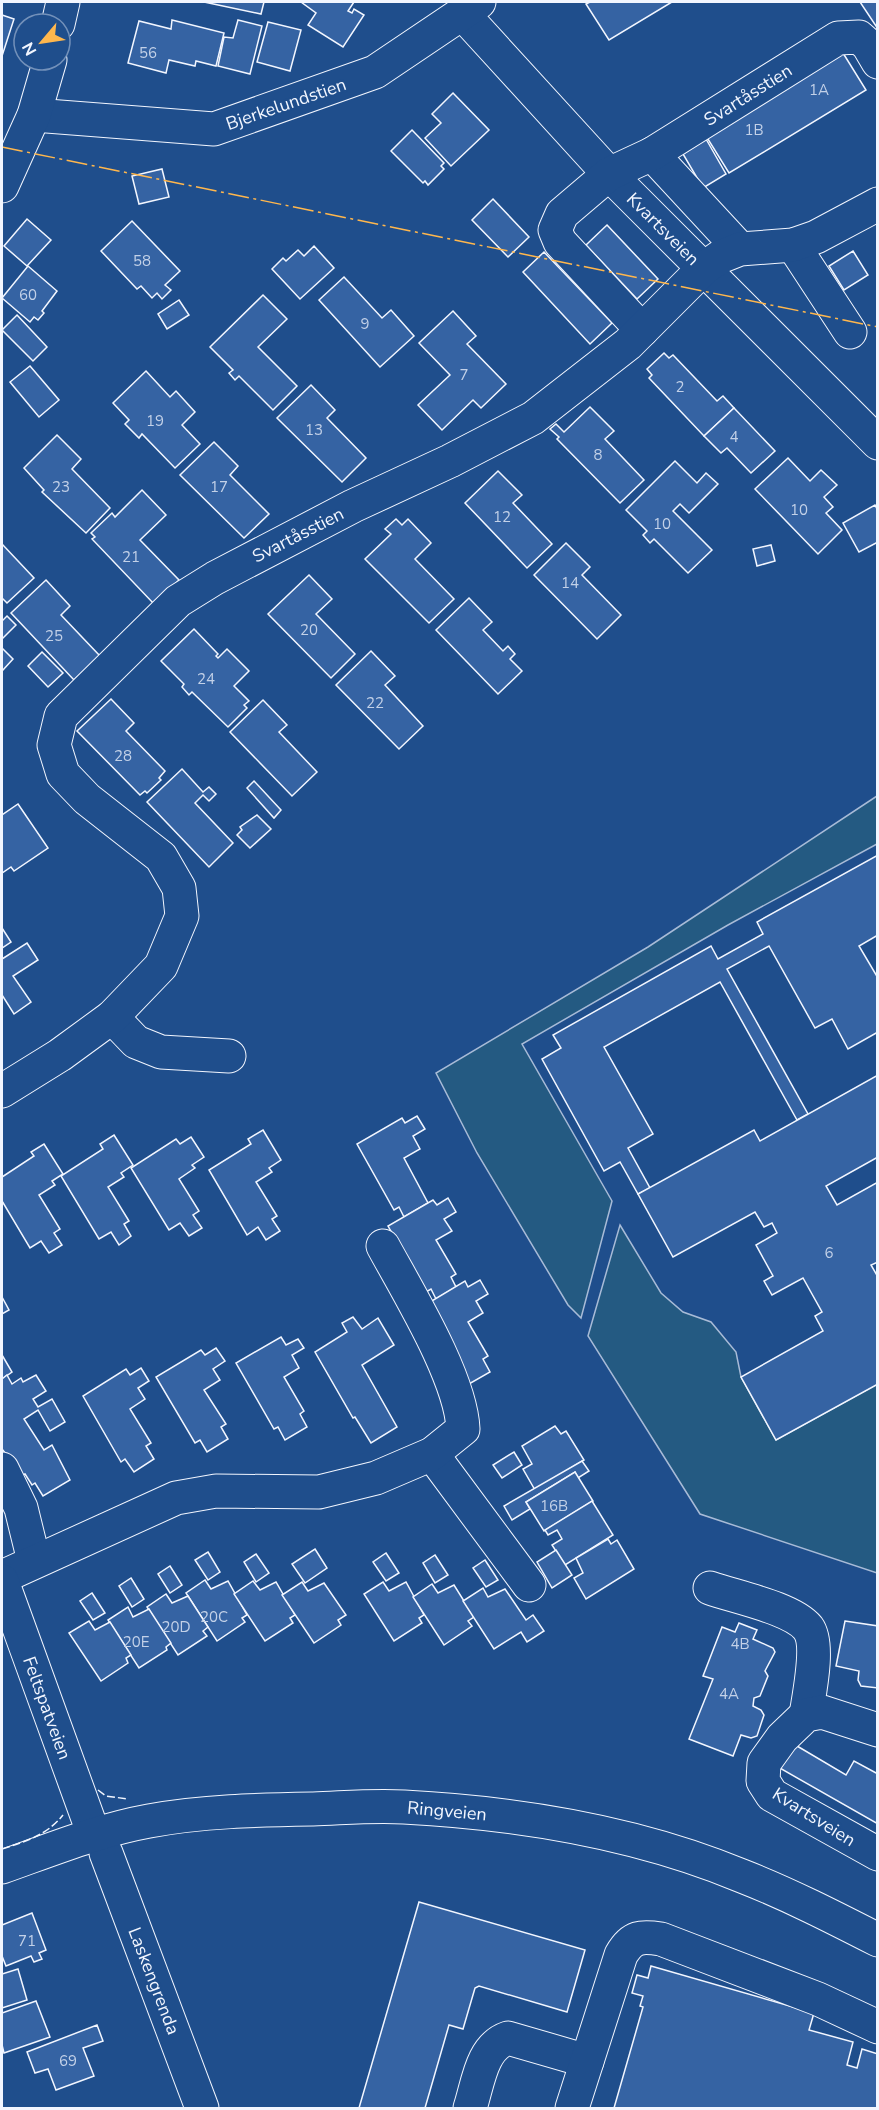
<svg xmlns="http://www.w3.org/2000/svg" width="879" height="2110" viewBox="0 0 879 2110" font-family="'Nunito Sans',sans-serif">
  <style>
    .green { fill: #245a82; stroke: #a8bbd7; stroke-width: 1.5 }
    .building { fill: #3563a3; stroke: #f2f6ff; stroke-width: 1.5 }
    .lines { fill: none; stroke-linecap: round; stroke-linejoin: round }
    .minor-casing { stroke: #f2f6ff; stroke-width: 35 }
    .major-casing { stroke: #f2f6ff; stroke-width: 35 }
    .minor { stroke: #1f4e8c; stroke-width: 33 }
    .major { stroke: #1f4e8c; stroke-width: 33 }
    .fence { stroke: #f2f6ff; stroke-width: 1.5; stroke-dasharray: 8 3; stroke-linecap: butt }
    .power { stroke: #ffb74d; stroke-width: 1.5; stroke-dasharray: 21 4.5 3 4.5; stroke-linecap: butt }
    .labels { text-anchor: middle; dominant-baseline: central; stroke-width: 4.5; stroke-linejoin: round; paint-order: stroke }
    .number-label { font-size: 15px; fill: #c3d1e8 }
    .street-label { font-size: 18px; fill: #f2f6ff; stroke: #1f4e8c }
  </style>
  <rect width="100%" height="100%" fill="#1f4e8c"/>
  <!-- green -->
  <g class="green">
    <path d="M877,796v48l-149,81 -206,119 90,157 -31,117 -13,-13 -91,-152 -41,-80 212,-126z"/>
    <path d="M620,1225l41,68 22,19 28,10 25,30 5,25 35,63 101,-56v189l-177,-59 -112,-178z"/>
  </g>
  <!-- building -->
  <g class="building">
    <path d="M204,2h60l-3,12z"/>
    <path d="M301,2h53l-6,9 4,2 2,-4 10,6 -21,32 -35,-22 8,-12z"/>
    <path d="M590,2h82l-63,38 -23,-36z"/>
    <path d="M860,2h18v27z"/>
    <path d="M2,15l12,4 -12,37z"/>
    <path d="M172,20l52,13 -8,33 -20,-5 -1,5 -26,-6 -3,13 -38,-10 11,-42 32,8z"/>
    <path d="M238,20l24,6 -12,48 -32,-8 6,-29 9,1z"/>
    <path d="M268,22l33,8 -11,41 -33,-9z"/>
    <path d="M843,53l23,37 -137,83 -23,-37z"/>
    <path d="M453,93l36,37 -38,36 -26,-28 16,-15 -9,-9z"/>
    <path d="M412,130l32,33 -3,3 3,3 -16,16 -3,-4 -2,2 -32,-32z"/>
    <path d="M706,139l20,35 -23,14 -20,-34z"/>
    <path d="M162,169l7,28 -30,7 -7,-28z"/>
    <path d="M493,199l36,38 -21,20 -36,-37z"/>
    <path d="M27,219l24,21 -24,26 -23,-20z"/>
    <path d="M132,221l48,50 -15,14 6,5 -9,9 -5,-6 -5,5 -11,-12 -4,3 -36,-38z"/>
    <path d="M607,225l51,54 -21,20 -51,-54z"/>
    <path d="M314,246l20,22 -34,31 -28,-30 11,-11 3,3 12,-11 6,6z"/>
    <path d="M853,251l15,24 -24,15 -15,-24z"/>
    <path d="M544,252l68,71 -22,21 -67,-72z"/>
    <path d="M28,266l29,25 -15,20 2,2 -6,7 -4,-3 -4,5 -28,-24z"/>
    <path d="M344,277l38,41 9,-8 23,26 -34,31 -61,-67z"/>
    <path d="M263,295l24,24 -29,28 39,39 -24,24 -34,-34 -4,4 -6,-7 4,-3 -23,-23z"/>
    <path d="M179,300l10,15 -22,14 -9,-15z"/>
    <path d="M453,311l23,25 -9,8 39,40 -25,24 -8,-8 -31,30 -24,-25 32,-30 -31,-32z"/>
    <path d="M17,315l30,32 -14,14 -31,-31z"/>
    <path d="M664,353l5,5 4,-3 44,46 6,-5 11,12 -30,28 -55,-58 3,-3 -5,-6z"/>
    <path d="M30,366l29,34 -20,17 -29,-35z"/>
    <path d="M146,371l24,26 6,-6 19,21 -13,13 18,19 -25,24 -33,-34 -3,4 -14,-14 4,-4 -16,-17z"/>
    <path d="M311,385l24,25 -8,8 39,40 -24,24 -65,-64z"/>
    <path d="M590,407l24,24 -9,8 39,41 -24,23 -63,-64 2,-2 -9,-8 6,-5 8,8z"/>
    <path d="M734,408l41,43 -24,22 -24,-25 -6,5 -17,-17z"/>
    <path d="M57,435l24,24 -9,10 38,39 -24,25 -44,-41 2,-2 -20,-22z"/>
    <path d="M214,442l24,24 -8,9 39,39 -25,24 -64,-63z"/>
    <path d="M788,458l22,23 11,-11 16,15 -13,12 9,10 -7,6 16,17 -24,24 -63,-65z"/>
    <path d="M675,461l22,22 9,-10 12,11 -29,29 -9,-9 -7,7 39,39 -24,23 -34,-34 -4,4 -7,-8 4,-4 -21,-21z"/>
    <path d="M498,471l24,24 -9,8 39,41 -25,24 -62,-65z"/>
    <path d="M142,490l24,25 -26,25 39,40 -25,24 -62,-65 3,-2 -4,-4 21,-20 3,4z"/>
    <path d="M875,505l3,6v31l-19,10 -16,-29z"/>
    <path d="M396,519l6,6 6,-6 23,24 -16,16 39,40 -25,24 -64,-64 26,-25 -6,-5z"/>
    <path d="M566,543l24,24 -8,8 39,40 -24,24 -63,-64z"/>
    <path d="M2,544l32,34 -27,25 -5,-5z"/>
    <path d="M771,545l4,16 -18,5 -4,-17z"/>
    <path d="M309,575l23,24 -16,15 39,40 -24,24 -63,-64z"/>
    <path d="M46,580l24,26 -9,9 39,41 -26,24 -63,-67z"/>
    <path d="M469,598l23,24 -9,8 20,21 5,-5 7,8 -5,5 12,12 -24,23 -62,-64z"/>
    <path d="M7,616l9,9 -14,14v-18z"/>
    <path d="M194,629l24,25 -2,2 2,2 9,-9 22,22 -15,15 15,15 -5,4 3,3 -19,19 -36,-35 -3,3 -7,-8 2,-3 -23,-23z"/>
    <path d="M3,649l10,10 -11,12v-21z"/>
    <path d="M371,651l24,25 -10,9 38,41 -24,23 -63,-64z"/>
    <path d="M42,652l21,21 -15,14 -20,-21z"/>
    <path d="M111,699l23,24 -8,8 39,40 -6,7 2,2 -14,13 -2,-2 -5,4 -63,-64z"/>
    <path d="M263,700l24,25 -8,7 38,40 -25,24 -62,-64z"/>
    <path d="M182,769l21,23 6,-5 7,7 -7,7 -6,-6 -8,8 38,40 -24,24 -62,-65z"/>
    <path d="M254,781l27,29 -7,8 -27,-30z"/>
    <path d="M18,804l30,44 -34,23 -3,-4 -9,6v-58z"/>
    <path d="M257,815l14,14 -21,19 -13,-13 5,-5 -2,-3z"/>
    <path d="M878,855v80l-19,11 19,32v54l-30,17 -16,-30 -17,9 -46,-82 -42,23 81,145 -11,6 -77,-138 -116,65 49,87 -25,14 22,40 -12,6 -18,-32 -16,9 -62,-112 19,-11 -8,-13 158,-89 7,13 45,-25 -6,-12z"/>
    <path d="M2,928l9,14 -9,6z"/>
    <path d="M27,943l11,17 -25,16 18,26 -17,12 -12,-19v-36z"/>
    <path d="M878,1075v82l-52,29 11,19 41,-23v80l-7,3 7,12v107l-102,56 -35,-63 82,-46 -8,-15 7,-4 -19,-34 -31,17 -8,-14 9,-5 -17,-31 21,-12 -5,-10 -8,4 -9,-15 -82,45 -35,-63 116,-64 6,11z"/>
    <path d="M417,1116l8,13 -12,7 7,13 -16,9 24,45 -24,14 -5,-10 -5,3 -37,-66 45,-26 3,5z"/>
    <path d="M263,1130l18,30 -12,8 3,4 -16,10 21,34 -5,3 8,12 -14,9 -8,-13 -11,8 -38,-65 42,-26 -3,-5z"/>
    <path d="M114,1135l19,30 -12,8 3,4 -16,10 21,34 -5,3 7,12 -12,9 -8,-13 -12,7 -38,-63 42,-27 -3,-5z"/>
    <path d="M191,1137l13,20 -12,8 3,3 -16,11 20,32 -6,4 9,13 -13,8 -9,-13 -11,7 -38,-62 45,-29 4,5z"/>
    <path d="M44,1144l19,30 -11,7 3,4 -16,10 21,34 -6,4 8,12 -13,8 -8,-12 -11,7 -28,-47v-24l32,-21 -3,-4z"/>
    <path d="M448,1198l8,14 -12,7 8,12 -16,9 20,34 -5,3 5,10 -20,12 -5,-10 -5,3 -38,-66 45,-26 4,5z"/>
    <path d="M480,1280l8,14 -12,7 7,12 -15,9 20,34 -5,3 7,13 -21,12 -49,-76 45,-27 3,6z"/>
    <path d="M2,1297l7,13 -7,4z"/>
    <path d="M353,1317l9,12 16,-11 16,27 -32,20 35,62 -26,16 -16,-26 -2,1 -38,-66 32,-20 -5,-9z"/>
    <path d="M281,1337l5,8 12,-6 6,9 -12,7 7,13 -15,9 20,34 -4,3 7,13 -22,13 -7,-13 -4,2 -38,-66z"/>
    <path d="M216,1348l9,13 -12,8 7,11 -16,10 22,34 -5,3 7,12 -21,13 -7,-12 -5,3 -39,-66 45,-27 4,5z"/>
    <path d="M2,1355l10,17 -10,7z"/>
    <path d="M141,1368l8,13 -11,7 7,11 -15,10 21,34 -5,3 8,13 -20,13 -9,-13 -4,3 -38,-66 43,-27 4,6z"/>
    <path d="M7,1375l5,9 9,-6 2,4 13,-7 10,16 -13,8 5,8 14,-8 13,23 -15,9 -12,-21 -14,9 20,31 8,-5 18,35 -27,16 -8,-13 -3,2 -7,-11 -3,1 -20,-26v-70z"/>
    <path d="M555,1426l6,8 5,-3 18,29 -49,30 -12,-21 9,-5 -10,-18z"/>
    <path d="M514,1452l8,13 -20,13 -9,-13z"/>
    <path d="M582,1461l7,10 -11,7 -3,-6 -49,30 4,7 -18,11 -8,-14z"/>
    <path d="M575,1472l18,29 -49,30 -18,-29z"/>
    <path d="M592,1501l21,34 -48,30 -13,-20 10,-6 -5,-9 -9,5 -3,-5z"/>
    <path d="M608,1539l3,5 6,-4 17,29 -48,30 -12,-21 9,-5 -7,-15z"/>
    <path d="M315,1549l12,19 -22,15 -13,-19z"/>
    <path d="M556,1550l16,25 -20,13 -15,-26z"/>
    <path d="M208,1552l12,20 -12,8 -13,-20z"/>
    <path d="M386,1553l13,20 -13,8 -13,-19z"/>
    <path d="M256,1554l13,19 -13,9 -12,-20z"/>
    <path d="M435,1555l13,20 -13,8 -12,-20z"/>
    <path d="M485,1560l13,20 -12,7 -13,-19z"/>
    <path d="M170,1566l12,19 -12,8 -12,-19z"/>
    <path d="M131,1578l13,21 -12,8 -13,-21z"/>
    <path d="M205,1580l6,9 17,-8 19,34 -5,3 3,4 -28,19 -31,-48z"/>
    <path d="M253,1581l7,9 16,-8 19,33 -5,3 3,5 -28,18 -31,-47z"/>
    <path d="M302,1582l6,9 16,-8 22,32 -8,5 3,5 -27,18 -32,-48z"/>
    <path d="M383,1582l6,9 17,-9 18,33 -5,3 3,5 -28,18 -30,-47z"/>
    <path d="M432,1584l6,9 16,-8 20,32 -6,4 4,5 -28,19 -31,-48z"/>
    <path d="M483,1588l5,9 17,-8 21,31 7,-5 11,16 -17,11 -6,-10 -27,17 -31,-48z"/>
    <path d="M92,1593l13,20 -12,7 -13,-19z"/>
    <path d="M166,1594l6,9 16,-7 20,31 -5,4 4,5 -29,19 -31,-48z"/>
    <path d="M128,1607l5,10 16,-8 22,34 -5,4 1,3 -28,18 -31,-48z"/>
    <path d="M89,1621l6,9 15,-8 21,33 -5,3 2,5 -27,18 -32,-48z"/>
    <path d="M845,1621l33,5v62l-17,-2 -3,-6 1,-9 -23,-5z"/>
    <path d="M739,1623l18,7 -4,9 20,9 2,4 -10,19 3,5 -8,20 -6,2 -1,8 8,4 3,5 -7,21 -6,2 -10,-3 -8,21 -44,-17 24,-60 -10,-3 19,-49 13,5z"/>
    <path d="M792,1743l54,32 8,-14 24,13v50l-100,-57z"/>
    <path d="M419,1902l166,48 -18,62 -88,-26 -4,2 -12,41 -14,-4 -24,83h-66z"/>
    <path d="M32,1913l14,37 -7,3 3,6 -8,3 -3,-6 -25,10 -4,-10v-31z"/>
    <path d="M651,1966l163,47 -5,17 44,12 -6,23 10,3 5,-19 16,5v54h-264l29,-101 -3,-1 3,-10 -11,-3 5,-18 11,3z"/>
    <path d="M18,1969l9,31 -25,8v-34z"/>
    <path d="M36,2001l14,36 -46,16 -2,-8v-32z"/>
    <path d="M97,2025l6,16 -20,7 11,28 -38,14 -8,-21 -13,4 -8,-21z"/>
  </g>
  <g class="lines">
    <defs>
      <g id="minor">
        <path d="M462,13l147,161 269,269"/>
        <path d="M58,24l5,-22"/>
        <path d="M34,115l180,14 161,-57 104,-70"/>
        <path d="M652,154l88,95"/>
        <path d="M2,186l32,-71 16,-55"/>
        <path d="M793,245l57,87"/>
        <path d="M642,330l-82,-88 -5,-12 7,-16 47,-40 43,-20 186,-116 21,-1 9,8 10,17"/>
        <path d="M112,1017l24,25 25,10 68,4"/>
        <path d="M2,1091l58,-36 52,-38 49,-51 21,-50 -3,-28 -18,-31 -74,-58 -24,-25 -9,-29 7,-29 117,-115 37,-23 138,-72 97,-45 83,-43 95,-74 75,-75 17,-12 20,-8 53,-4 23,-8 62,-33"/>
        <path d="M432,1454l97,131"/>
        <path d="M2,1469l19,39 13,53"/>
        <path d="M2,1577l174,-79 40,-7 103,1 57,-14 56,-24 31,-25c-2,-51 -55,-137 -80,-183"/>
        <path d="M2,1581l92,254"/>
        <path d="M710,1588c25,9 82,20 98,40 12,16 1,67 -2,87"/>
        <path d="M878,1730l-56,-18 -16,3 -24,23 -18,25 -1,18 9,14 106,59"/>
        <path d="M106,1853l96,255"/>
        <path d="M470,2108c8,-24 11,-61 38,-70l79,23"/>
        <path d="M572,2108l49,-153c11,-19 20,-19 40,-16l157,60 60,28"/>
      </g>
      <path id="major" d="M2,1867c48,-17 97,-37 147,-46 53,-10 110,-11 164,-12 30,-1 61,-4 91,-2 114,6 232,25 338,69 46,18 91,41 136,64"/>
    </defs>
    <!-- minor casing -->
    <use href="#minor" class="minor-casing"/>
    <!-- major casing -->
    <use href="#major" class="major-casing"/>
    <!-- minor -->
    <use href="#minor" class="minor"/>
    <!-- major -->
    <use href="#major" class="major"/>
    <!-- fence -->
    <g class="fence">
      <path d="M98,1790l8,6 22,3"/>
      <path d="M2,1849c24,-8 44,-13 61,-34"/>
    </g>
    <!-- power -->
    <path class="power" d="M2,147l876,180"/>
  </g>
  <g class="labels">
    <!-- number labels -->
    <g class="number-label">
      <text x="148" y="53">56</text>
      <text x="819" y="90">1A</text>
      <text x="754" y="130">1B</text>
      <text x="142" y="261">58</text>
      <text x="28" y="295">60</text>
      <text x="365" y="324">9</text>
      <text x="464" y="375">7</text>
      <text x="680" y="387">2</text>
      <text x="155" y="421">19</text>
      <text x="314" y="430">13</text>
      <text x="734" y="437">4</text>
      <text x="598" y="455">8</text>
      <text x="61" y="487">23</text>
      <text x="219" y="487">17</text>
      <text x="799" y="510">10</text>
      <text x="502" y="517">12</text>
      <text x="662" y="524">10</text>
      <text x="131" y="557">21</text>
      <text x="570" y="583">14</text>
      <text x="309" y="630">20</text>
      <text x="54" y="636">25</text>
      <text x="206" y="679">24</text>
      <text x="375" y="703">22</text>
      <text x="123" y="756">28</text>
      <text x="829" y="1253">6</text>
      <text x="554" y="1506">16B</text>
      <text x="214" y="1617">20C</text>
      <text x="176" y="1627">20D</text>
      <text x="136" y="1642">20E</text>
      <text x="740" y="1644">4B</text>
      <text x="729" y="1694">4A</text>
      <text x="27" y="1941">71</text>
      <text x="68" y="2061">69</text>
    </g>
    <!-- street labels -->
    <g class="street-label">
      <text transform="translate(748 95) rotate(-32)">Svartåsstien</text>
      <text transform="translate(286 104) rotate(-19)">Bjerkelundstien</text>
      <text transform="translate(663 229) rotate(45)">Kvartsveien</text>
      <text transform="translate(298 535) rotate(-27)">Svartåsstien</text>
      <text transform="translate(47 1708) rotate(70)">Feltspatveien</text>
      <text transform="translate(447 1811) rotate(5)">Ringveien</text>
      <text transform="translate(814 1817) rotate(32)">Kvartsveien</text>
      <text transform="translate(154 1981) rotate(69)">Laskengrenda</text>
    </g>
  </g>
  <!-- border -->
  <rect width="879" height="2110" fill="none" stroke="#f2f6ff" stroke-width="6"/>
  <!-- north arrow -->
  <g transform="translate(42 42) rotate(241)"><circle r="28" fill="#1f4e8c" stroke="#7391ba" stroke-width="1.5"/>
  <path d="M0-4.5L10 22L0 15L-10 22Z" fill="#ffb74d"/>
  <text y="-9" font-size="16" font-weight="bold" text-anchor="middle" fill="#f2f6ff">N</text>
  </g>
</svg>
